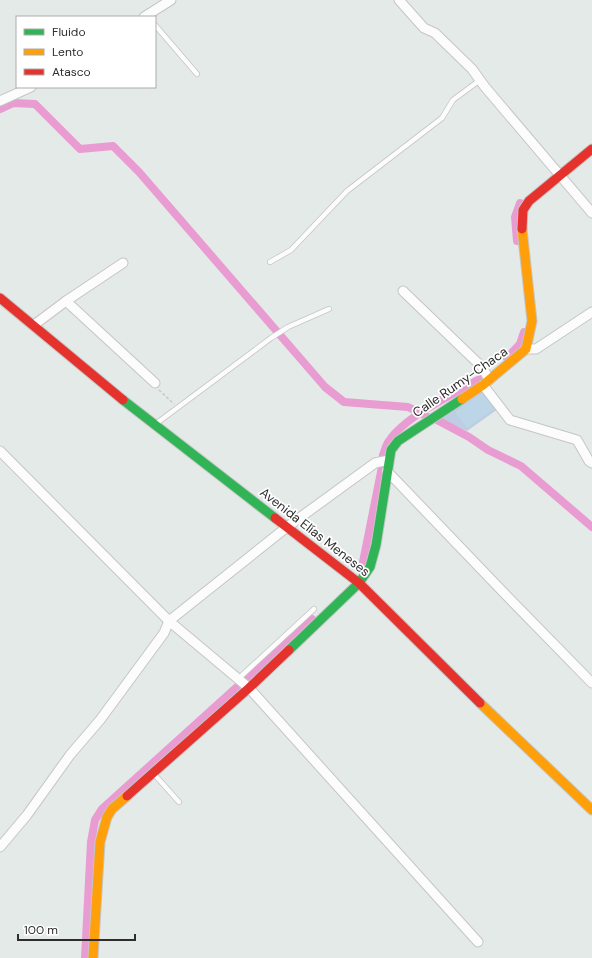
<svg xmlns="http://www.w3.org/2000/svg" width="592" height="958" viewBox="0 0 592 958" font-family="'DM Sans',sans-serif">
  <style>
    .grass { fill: #bfcde3 }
    .pitch { fill: #bdd6e7 }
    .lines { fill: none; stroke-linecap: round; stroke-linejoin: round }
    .canal { stroke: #e89cd1; stroke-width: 8 }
    .lane-casing { stroke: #c5c5c5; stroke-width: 6 }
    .street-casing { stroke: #c5c5c5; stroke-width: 11 }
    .fast-casing { stroke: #c5c5c5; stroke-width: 11 }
    .slow-casing { stroke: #c5c5c5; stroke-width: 11 }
    .jam-casing { stroke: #c5c5c5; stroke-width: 11 }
    .path { stroke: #c8c8c8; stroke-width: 1.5; stroke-dasharray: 3 2; stroke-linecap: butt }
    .lane { stroke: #fbfcfb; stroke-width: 4.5 }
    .street { stroke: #fbfcfb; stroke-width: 9 }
    .fast { stroke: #30b455; stroke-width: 9 }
    .slow { stroke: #ff9f0a; stroke-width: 9 }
    .jam { stroke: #e5322d; stroke-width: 9 }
    .labels { text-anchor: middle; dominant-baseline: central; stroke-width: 3.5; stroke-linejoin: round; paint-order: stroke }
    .street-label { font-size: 13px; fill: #2d2d2d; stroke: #fff }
  </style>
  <rect width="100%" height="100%" fill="#e4eae7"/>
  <!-- grass -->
  <path class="grass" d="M482,390l16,19 -31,22 -28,-13z"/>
  <!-- pitch -->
  <path class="pitch" d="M482,393l12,16 -27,19 -12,-16z"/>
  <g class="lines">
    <!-- canal -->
    <g class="canal">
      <path d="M0,109l13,-6 22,1 45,45 33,-3 26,26 186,215 19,15 64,5 18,9"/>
      <path d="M517,241l-2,-24 5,-14"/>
      <path d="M507,358l13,-14 4,-12"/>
      <path d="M437,420l32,17 19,13 33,16 71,61"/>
      <path d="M383,455c2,-5 3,-10 6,-14 15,-24 66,-48 91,-62"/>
      <path d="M363,562l19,-95"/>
      <path d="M247,678l65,-59"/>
      <path d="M85,958l6,-116 4,-22 7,-11 135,-122"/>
    </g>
    <defs>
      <g id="lane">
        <path d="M155,25l42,49"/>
        <path d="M270,262l21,-12 56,-59 95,-73 11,-18 27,-20"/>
        <path d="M157,423l114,-85 17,-11 41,-18"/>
        <path d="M238,679l76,-70"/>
        <path d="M154,774l25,28"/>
      </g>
      <g id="street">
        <path d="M399,0l25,28 11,5 37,36 13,18 107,126"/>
        <path d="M144,17l27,-17"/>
        <path d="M0,101l31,-14"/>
        <path d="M403,291l80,77 6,12"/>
        <path d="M66,301l89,82"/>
        <path d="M34,325l32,-24 57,-38"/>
        <path d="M526,349h10l56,-37"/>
        <path d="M483,385l27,35 67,20 12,21 3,2"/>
        <path d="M0,451l169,170 80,67 229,254"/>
        <path d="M387,471l117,122 88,90"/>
        <path d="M0,847l27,-32 43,-60 30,-35 64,-87 5,-12 118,-94 88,-64 14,-3"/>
      </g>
      <g id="fast">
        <path d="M123,400l152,118"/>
        <path d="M289,650l70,-67 11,-16 6,-22 15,-95 7,-9 64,-42"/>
      </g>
      <g id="slow">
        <path d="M462,399l21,-14 43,-36 6,-28 -10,-92"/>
        <path d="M480,703l112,107"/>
        <path d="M93,958l7,-116 7,-25 5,-8 15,-13"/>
      </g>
      <g id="jam">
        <path d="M522,229l1,-19 6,-9 63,-52"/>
        <path d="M0,298l123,102"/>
        <path d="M275,518l84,65 121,120"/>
        <path d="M127,796l122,-108 40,-38"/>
      </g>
    </defs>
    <!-- lane casing -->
    <use href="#lane" class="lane-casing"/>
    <!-- street casing -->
    <use href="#street" class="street-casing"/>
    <!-- fast casing -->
    <use href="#fast" class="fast-casing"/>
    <!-- slow casing -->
    <use href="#slow" class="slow-casing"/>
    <!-- jam casing -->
    <use href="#jam" class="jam-casing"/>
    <!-- path -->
    <path class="path" d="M159,390l15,14"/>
    <!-- lane -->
    <use href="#lane" class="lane"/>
    <!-- street -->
    <use href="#street" class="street"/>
    <!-- fast -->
    <use href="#fast" class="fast"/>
    <!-- slow -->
    <use href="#slow" class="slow"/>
    <!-- jam -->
    <use href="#jam" class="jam"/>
  </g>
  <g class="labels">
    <!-- street labels -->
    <g class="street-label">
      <text transform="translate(460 382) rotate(-35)">Calle Rumy-Chaca</text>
      <text transform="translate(315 532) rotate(38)">Avenida Elías Meneses</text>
    </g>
  </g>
  <!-- legend -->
  <rect x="16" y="16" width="140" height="72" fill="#ffffff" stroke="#ababab"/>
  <rect x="24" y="29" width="20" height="6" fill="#30b455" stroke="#ababab"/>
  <text x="52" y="36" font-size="12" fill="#2d2d2d">Fluido</text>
  <rect x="24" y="49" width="20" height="6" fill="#ff9f0a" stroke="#ababab"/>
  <text x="52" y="56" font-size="12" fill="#2d2d2d">Lento</text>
  <rect x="24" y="69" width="20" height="6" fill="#e5322d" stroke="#ababab"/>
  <text x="52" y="76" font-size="12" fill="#2d2d2d">Atasco</text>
  <!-- scale -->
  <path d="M18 934v6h117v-6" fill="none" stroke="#2d2d2d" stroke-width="2"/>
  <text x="24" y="934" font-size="12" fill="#2d2d2d" stroke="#ffffff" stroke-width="3" paint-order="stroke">100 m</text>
</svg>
